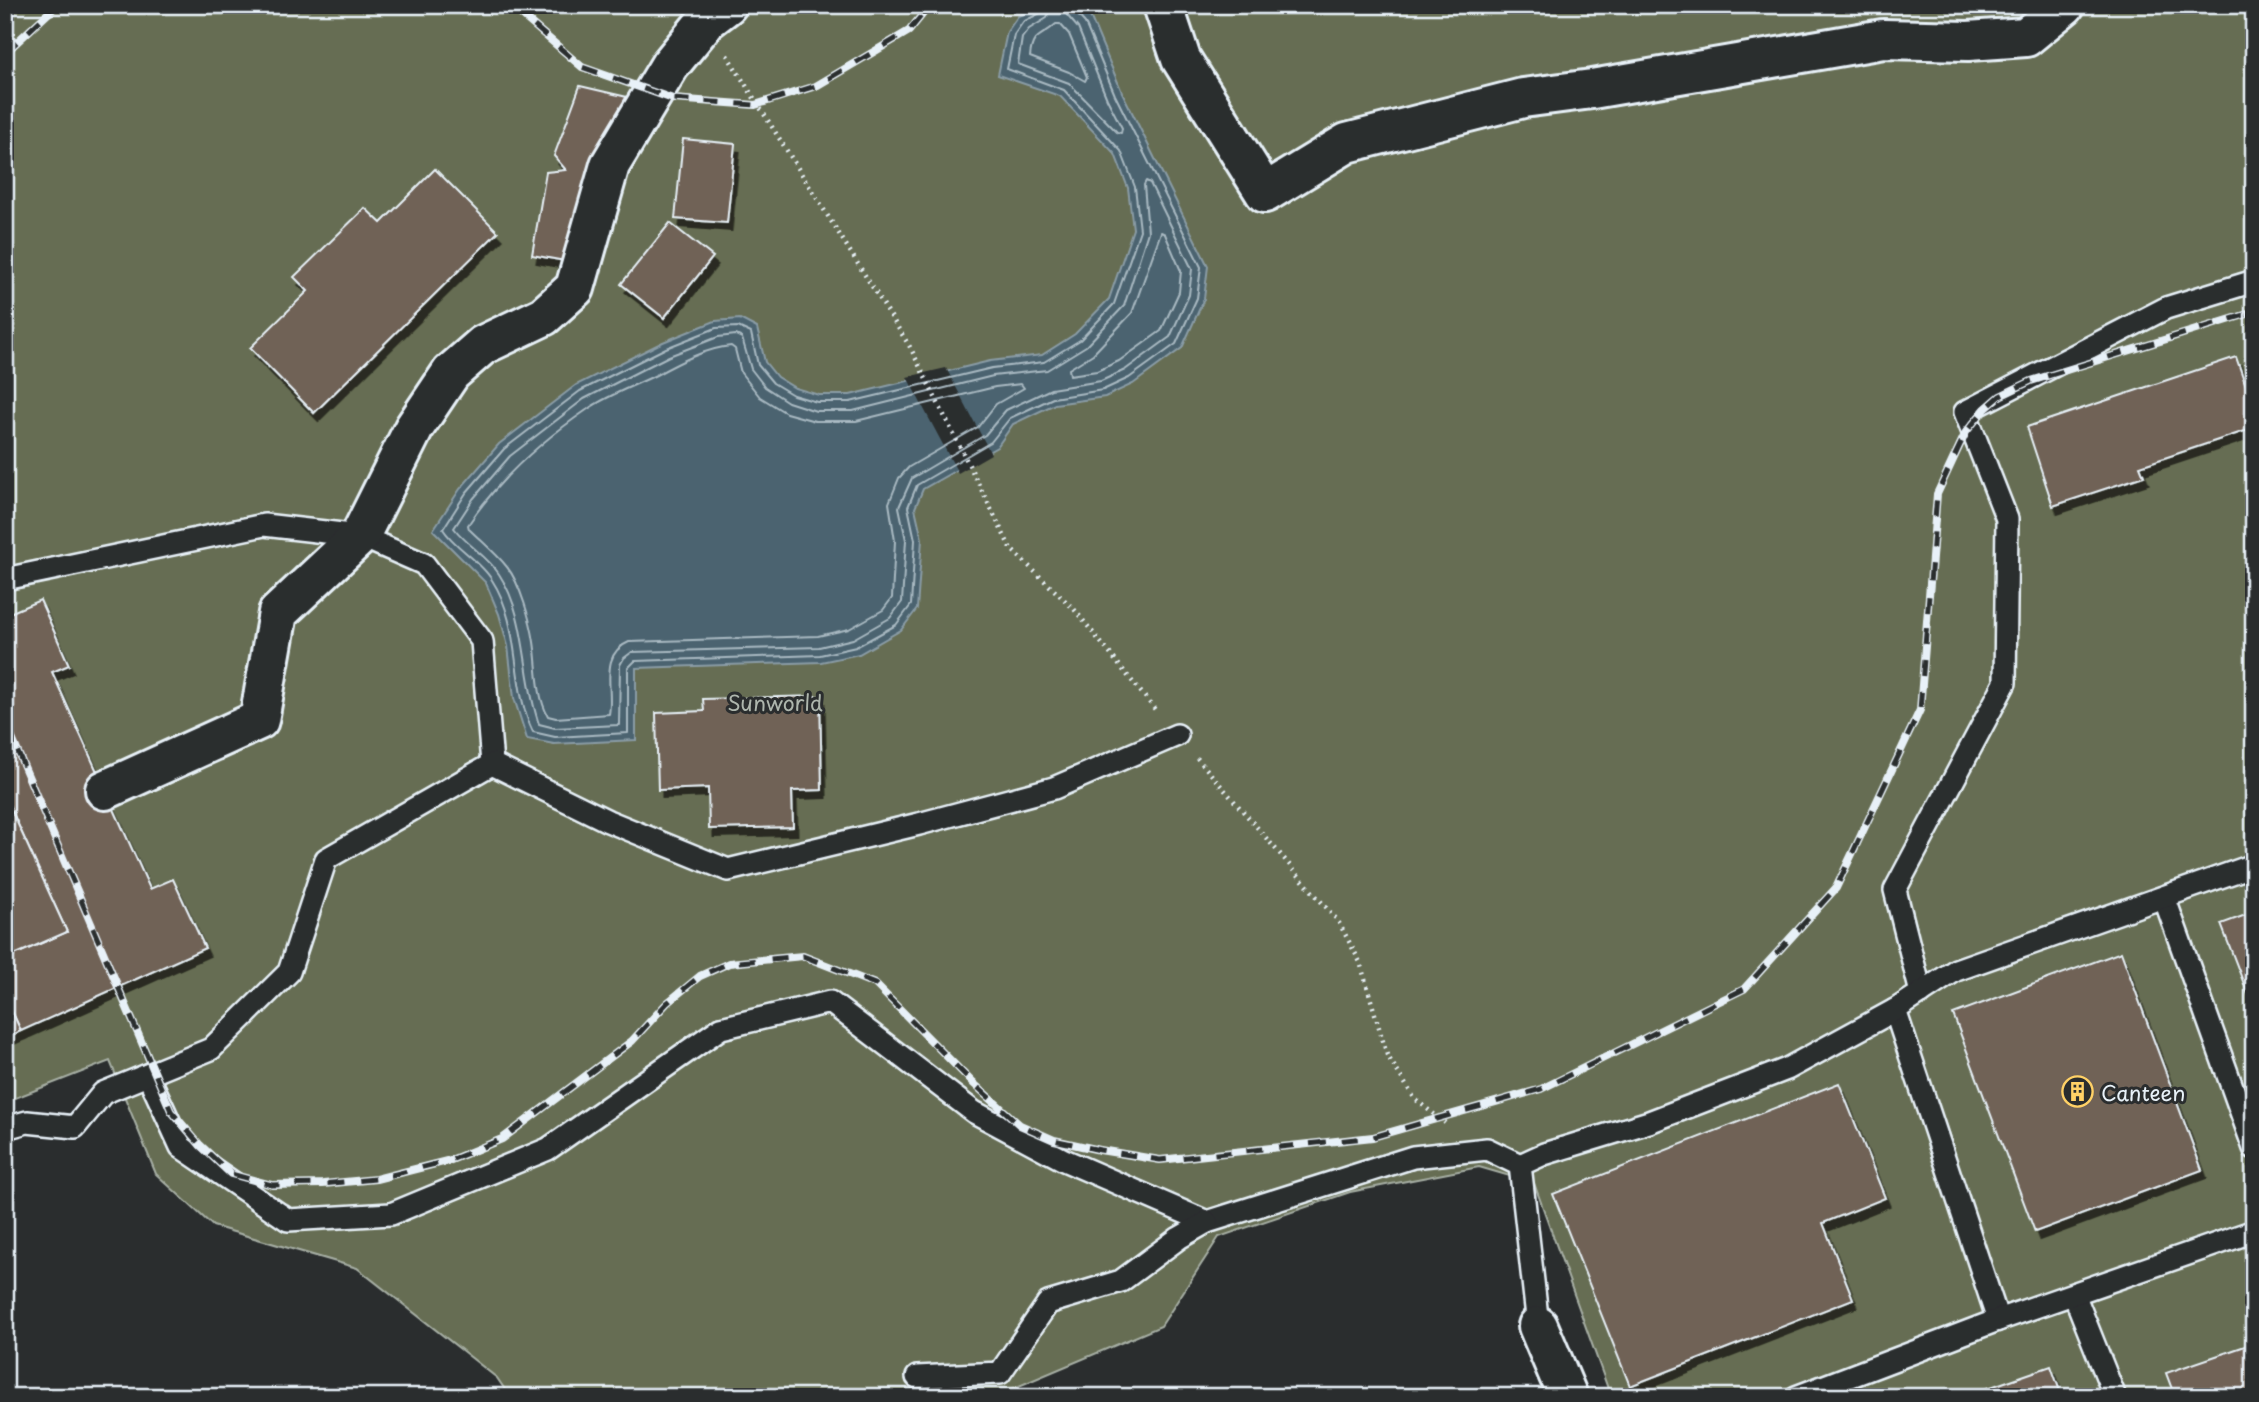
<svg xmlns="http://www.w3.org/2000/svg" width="2259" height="1402" viewBox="0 0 2259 1402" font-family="'Playpen Sans',sans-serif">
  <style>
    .green { fill: #666d52; stroke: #a7afa5; stroke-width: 2 }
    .water { fill: #4b6470; stroke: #8a9ca6; stroke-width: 2 }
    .pier { fill: #2a2d2e }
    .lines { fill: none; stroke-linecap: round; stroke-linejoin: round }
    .shore { stroke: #a9b9c2; stroke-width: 2 }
    .building { fill: #6f6256; stroke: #e8f1f8; stroke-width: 2; filter: url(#shadow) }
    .lane-casing { stroke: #e8f1f8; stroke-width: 26 }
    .street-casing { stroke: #e8f1f8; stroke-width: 44 }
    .path { stroke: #e8f1f8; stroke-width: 4.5; stroke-dasharray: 2 5; stroke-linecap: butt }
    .lane { stroke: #2a2d2e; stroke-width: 21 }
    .street { stroke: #2a2d2e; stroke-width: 38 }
    .rail-casing { stroke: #e8f1f8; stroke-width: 8 }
    .rail { stroke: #2a2d2e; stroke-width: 5; stroke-dasharray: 16; stroke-linecap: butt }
    .labels { text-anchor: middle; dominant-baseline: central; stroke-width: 6; stroke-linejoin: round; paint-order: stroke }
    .park-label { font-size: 21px; fill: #aeb6ad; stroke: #2a2d2e }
    .poi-label { font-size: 21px; fill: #e8f1f8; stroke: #2a2d2e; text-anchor: start }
  </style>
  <defs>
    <filter id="shadow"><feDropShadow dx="4.5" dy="8" stdDeviation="0" flood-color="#0009"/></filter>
  </defs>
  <rect width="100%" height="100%" fill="#2a2d2e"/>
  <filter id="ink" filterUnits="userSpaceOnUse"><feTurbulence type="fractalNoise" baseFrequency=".0143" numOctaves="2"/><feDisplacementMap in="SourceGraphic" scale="14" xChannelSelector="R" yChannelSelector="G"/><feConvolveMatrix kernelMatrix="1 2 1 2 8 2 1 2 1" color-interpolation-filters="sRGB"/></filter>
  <g filter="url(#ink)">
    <!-- green -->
    <path class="green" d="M5,5h2249v1392h-643l-77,-214 -55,-16 -129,25 -131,45 -58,89 -168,71h-483l-13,-19 -140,-110 -144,-42 -57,-52 -46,-113 -105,41z"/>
    <!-- water -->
    <path class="water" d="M1042,5h36l13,13 31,74 86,174 -4,33 -22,49 -49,36 -28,13 -50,7 -42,20 -16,23 -74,42 -8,19 7,31 -5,70 -16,21 -42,24 -38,8 -185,6v72l-82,4 -27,-5 -13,-41 -6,-52 -9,-32 -13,-31 -53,-53 27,-41 39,-45 77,-59 87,-43 52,-21 25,-2 17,9 8,34 12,15 18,11 24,7h31l140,-34 52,-6 33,-21 34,-35 24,-70 -5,-41 -13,-34 -55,-58 -62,-21 9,-43 11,-16z"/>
    <!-- pier -->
    <path class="pier" d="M946,368l45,86 -33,19 -51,-96z"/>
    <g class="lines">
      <!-- shore -->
      <g class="shore">
        <path d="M1042,5l-2,8 -17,9 -9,13 -7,34 57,21 57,61 14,36 5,43 -26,74 -34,36 -36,22 -52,6 -142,34h-33l-24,-7 -20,-12 -15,-18 -7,-32 -13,-6 -22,1 -50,20 -86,43 -76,58 -38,44 -23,36c12,19 37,31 49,51 30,46 18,105 41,152l22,5 73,-4v-65l7,-7 185,-6 36,-8 40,-22 15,-20 4,-65 -7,-33 9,-22 74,-43 19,-24 43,-20 50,-8 26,-12 47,-34 21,-46 4,-31 -86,-172 -30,-72 -10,-11 -1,-7"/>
        <path d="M1051,5l-4,13 -18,11 -7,9 -4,26 51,19 48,49 4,1 1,-5 -15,-29 -29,-71 -12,-14 -1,-9"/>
        <path d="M1056,24h4l9,10 18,43 -2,4 -16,-9 -39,-15c2,-24 11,-19 26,-33z"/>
        <path d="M1146,181l4,2 42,86 -3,26 -19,42 -45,33 -24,11 -50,8 -45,21 -21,25 -73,43 -13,29 7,33 -4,62 -12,16 -37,21 -34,8 -187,5 -8,6 -4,7 -1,60 -64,3 -16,-4c-17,-47 -11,-106 -40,-150 -11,-17 -32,-29 -45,-46l19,-29 37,-43 74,-57 85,-43 49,-19 18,-2 6,3 9,31 14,18 23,15 28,9h37l140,-35 54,-6 39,-24 38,-40 24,-74 -4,-47z"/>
        <path d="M1161,232l4,2 16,37 -2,21 -18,39 -42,30 -22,10 -27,4 -1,-6 24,-15 39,-41z"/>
        <path d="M731,346l4,3 6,24 19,24 26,16 29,8h41l139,-34 26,-3 3,4 -28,16 -18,23 -69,40 -10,11 -10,25 6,38 -3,57 -9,12 -34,19 -31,7 -189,6c-31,13 -15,47 -20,72l-53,4 -8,-2c-12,-22 -10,-49 -14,-74 -3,-20 -14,-59 -27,-75 -11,-14 -26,-26 -38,-38l-1,-4c32,-48 73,-84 120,-116 20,-14 46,-23 68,-34 22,-12 50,-27 75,-29z"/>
      </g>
    </g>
    <!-- building -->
    <g class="building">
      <path d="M580,86l47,11 -34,79 -17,87 -44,-8 14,-83 20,-2 -12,-14z"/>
      <path d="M683,139l52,5 -8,79 -52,-4z"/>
      <path d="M435,169l63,63 -184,181 -64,-65 58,-57 -14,-14 71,-69 16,15z"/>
      <path d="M670,223l43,34 -49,61 -43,-34z"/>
      <path d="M2236,357l18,52v19l-114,38 4,10 -91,30 -26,-79z"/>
      <path d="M40,600l29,65 -17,7 98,217 23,-10 32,69 -184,83 -16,-35v-37l62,-27 -62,-136v-181z"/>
      <path d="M820,696l2,94 -30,1 1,36 -84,2 -1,-41 -50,2 -2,-77 48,-2 -1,-12z"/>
      <path d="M5,796l62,136 -62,27z"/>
      <path d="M2254,912v98l-33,-86z"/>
      <path d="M2121,952l81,218 -167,62 -82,-218z"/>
      <path d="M5,996l16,35 -16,7z"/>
      <path d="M1839,1083l46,115 -62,25 30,76 -223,87 -77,-192z"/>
      <path d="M2254,1343v54h-79l-9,-24z"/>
      <path d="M2051,1366l11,31h-100z"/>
    </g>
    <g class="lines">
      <defs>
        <g id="lane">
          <path d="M5,579l259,-54 96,11 64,28 58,77 10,123"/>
          <path d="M2164,897l90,251"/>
          <path d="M1921,993l-26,-103 110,-207 2,-164 -42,-107 201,-104 88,-27"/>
          <path d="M1895,1010l103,310"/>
          <path d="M148,1075l33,72 107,73 103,-6 157,-65 173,-121 109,-26 144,110 90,48 143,62 206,-65 74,-8 33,16"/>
          <path d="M5,1128l22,-6 48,5 28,-34 108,-44 78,-77 37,-113 166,-95 116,57 120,49 191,-46 135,-36 123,-53"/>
          <path d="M2074,1294l41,103"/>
          <path d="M1538,1326l-18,-161 24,-11 105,-32 138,-53 108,-59 61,-40 298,-105"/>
          <path d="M917,1377l83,-4 48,-70 73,-22 58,-43 28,-16"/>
          <path d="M1796,1397l202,-77 256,-89"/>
        </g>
        <g id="street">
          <path d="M1163,5l18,54 84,134 82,-50 176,-45 69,-9 291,-50 85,2 58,-4 39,-32"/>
          <path d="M105,790l154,-70 19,-107 82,-77 54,-108 37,-55 32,-28 61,-29 31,-28 35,-123 60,-100 36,-44 21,-16"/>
          <path d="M1538,1326l30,71"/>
        </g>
      </defs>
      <!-- lane casing -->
      <use href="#lane" class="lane-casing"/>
      <!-- street casing -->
      <use href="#street" class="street-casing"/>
      <!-- path -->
      <g class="path">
        <path d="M727,55l183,292 101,202 63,60 83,103"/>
        <path d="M1197,758l141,163 22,41 27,93 28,44 30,24"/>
      </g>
      <!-- lane -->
      <use href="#lane" class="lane"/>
      <!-- street -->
      <use href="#street" class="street"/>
      <defs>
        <g id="rail">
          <path d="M510,5l72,62 91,32 82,6 61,-19 93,-55 21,-26"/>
          <path d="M5,53l52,-48"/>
          <path d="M5,722l166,389 29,34 31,29 41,11 51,-1 53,-5 75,-19 51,-21 130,-98 35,-38 33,-27 29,-13 74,-7 72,28 98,99 47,42 34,15 46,10 60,10 213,-23 168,-48 203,-100 92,-101 84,-178 17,-216 29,-62 19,-23 15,-13 31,-15 223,-69"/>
        </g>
      </defs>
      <!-- rail casing -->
      <use href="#rail" class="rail-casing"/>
      <!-- rail -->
      <use href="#rail" class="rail"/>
    </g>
  </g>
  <!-- icons -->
  <defs>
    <symbol id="building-ring" viewBox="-11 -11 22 22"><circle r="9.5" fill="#2a2d2e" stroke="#ffd166" stroke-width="1.5"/><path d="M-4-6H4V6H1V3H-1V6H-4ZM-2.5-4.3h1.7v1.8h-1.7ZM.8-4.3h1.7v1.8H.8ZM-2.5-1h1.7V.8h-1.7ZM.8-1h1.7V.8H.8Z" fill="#ffd166"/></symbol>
  </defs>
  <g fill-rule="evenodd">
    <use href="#building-ring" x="2060" y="1074" width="35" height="35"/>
  </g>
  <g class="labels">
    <!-- park labels -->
    <g class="park-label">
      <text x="775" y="702">Sunworld</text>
    </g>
    <!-- poi labels -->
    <g class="poi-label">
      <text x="2101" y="1092">Canteen</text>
    </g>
  </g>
  <!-- margin -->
  <rect width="2259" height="1402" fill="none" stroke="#2a2d2e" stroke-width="28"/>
  <rect x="14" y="14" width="2231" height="1374" fill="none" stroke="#e8f1f8" stroke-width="2.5" filter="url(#ink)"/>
</svg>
